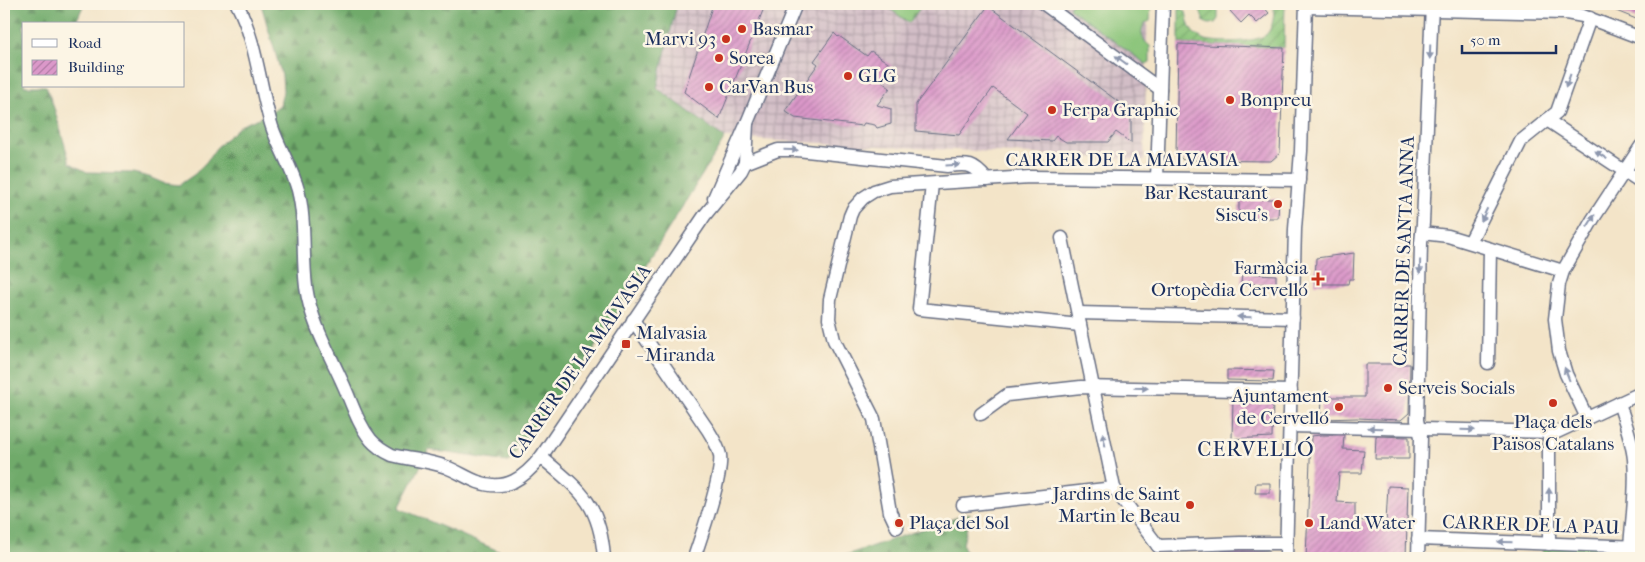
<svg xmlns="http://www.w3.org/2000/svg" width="1645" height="562" viewBox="0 0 1645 562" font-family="'IM FELL French Canon',serif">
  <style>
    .industrial { fill: url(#industrial-grid) }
    .grass { fill: #8bc57a; stroke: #537a6c }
    .forest { fill: url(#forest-firs); stroke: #466c64 }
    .cemetery { fill: url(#cemetery-stones); stroke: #537a6c }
    .park { fill: url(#park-crowns); stroke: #537a6c }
    .garden { fill: url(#garden-furrows); stroke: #537a6c }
    .building { fill: url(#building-hatch) }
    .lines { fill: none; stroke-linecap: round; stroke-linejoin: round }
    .minor-casing { stroke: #676e83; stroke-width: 15 }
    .minor { stroke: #fff; stroke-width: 12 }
    .oneway { fill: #8d97ae }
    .poi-dot { fill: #c8321e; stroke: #fcf5e5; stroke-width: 2 }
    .labels { text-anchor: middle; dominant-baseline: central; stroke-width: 5; stroke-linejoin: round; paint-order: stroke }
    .poi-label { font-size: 19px; fill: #1b2f5e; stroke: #fcf5e5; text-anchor: start }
    .street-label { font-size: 19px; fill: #1b2f5e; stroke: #fcf5e5 }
    .quarter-label { font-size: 21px; letter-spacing: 1px; fill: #1b2f5e; stroke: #fcf5e5 }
  </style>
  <defs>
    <pattern id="industrial-grid" width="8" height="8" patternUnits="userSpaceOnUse" patternTransform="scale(1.25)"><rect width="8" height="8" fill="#d2bdc6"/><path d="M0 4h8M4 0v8" fill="none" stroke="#aa9aa4"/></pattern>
    <pattern id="forest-firs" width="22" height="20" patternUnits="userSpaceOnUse" patternTransform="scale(1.25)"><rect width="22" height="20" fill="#70aa6a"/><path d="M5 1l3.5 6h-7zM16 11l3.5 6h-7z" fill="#5b8b5a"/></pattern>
    <pattern id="cemetery-stones" width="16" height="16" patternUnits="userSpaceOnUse" patternTransform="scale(1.25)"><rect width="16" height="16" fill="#8bc57a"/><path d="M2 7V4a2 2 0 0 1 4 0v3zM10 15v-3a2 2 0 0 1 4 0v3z" fill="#71a067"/></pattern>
    <pattern id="park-crowns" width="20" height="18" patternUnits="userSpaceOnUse" patternTransform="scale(1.25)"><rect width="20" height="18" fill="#8bc57a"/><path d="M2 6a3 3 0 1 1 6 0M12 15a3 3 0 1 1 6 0" fill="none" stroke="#71a067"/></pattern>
    <pattern id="garden-furrows" width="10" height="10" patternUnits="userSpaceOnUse" patternTransform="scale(1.25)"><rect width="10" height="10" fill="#8bc57a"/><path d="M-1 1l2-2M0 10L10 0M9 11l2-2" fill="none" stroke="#71a067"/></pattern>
    <pattern id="building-hatch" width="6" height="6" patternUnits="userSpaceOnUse" patternTransform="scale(1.25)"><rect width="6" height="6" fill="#db98c9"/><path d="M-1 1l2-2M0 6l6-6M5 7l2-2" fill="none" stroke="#b17ca6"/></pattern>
  </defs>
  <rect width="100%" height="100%" fill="#fcf5e5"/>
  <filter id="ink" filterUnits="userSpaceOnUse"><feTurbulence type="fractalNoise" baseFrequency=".02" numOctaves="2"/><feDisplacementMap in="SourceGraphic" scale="10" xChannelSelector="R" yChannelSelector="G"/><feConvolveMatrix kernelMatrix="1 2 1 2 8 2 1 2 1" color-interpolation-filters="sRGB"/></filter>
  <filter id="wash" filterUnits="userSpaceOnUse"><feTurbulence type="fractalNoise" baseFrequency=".0096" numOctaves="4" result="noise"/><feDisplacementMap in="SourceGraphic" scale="20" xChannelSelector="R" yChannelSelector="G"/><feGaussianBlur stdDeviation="1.12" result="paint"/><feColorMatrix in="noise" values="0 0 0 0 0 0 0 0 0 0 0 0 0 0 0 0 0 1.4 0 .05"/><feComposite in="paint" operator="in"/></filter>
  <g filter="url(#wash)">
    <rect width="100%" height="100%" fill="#f3e4c8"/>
    <!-- industrial -->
    <path class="industrial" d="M677,4h471l-4,156 -419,-22 -68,-50z"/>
    <!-- grass -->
    <path class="grass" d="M1071,4h80l-1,17 -5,2c-6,9 -3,17 5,23v16l-4,2 -77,-56z"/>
    <!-- forest -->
    <g class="forest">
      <path d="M4,4h80l-9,20h-51v62h22l9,25 15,52 17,9 46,1 16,4 14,6 16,2 16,-11 12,-13 9,-13 24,-22 28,-12 12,-9 3,-14 -1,-15 -21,-72h416l-20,84 68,50 -141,227 -76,97 -79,-12 -30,58 116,50h-511z"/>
      <path d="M970,513l-7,31 4,14h-130z"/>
    </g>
    <!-- cemetery -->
    <path class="cemetery" d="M880,4h43l-14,19 -23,-17h-5z"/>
    <!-- park -->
    <path class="park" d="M1641,543v15h-98l-1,-14z"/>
    <!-- garden -->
    <g class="garden">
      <path d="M1198,4h13l7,7v8l-3,4 -6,1 -5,-2z"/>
      <path d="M1274,4h11l-1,44 -105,-4v-36l7,4c2,8 2,16 9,22 3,2 7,5 10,6 13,3 52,3 62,-6 7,-9 7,-20 7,-30z"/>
    </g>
    <g id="blocks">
      <!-- building -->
      <g class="building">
        <path d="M713,4h46l5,4 -45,111 -35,-27z"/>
        <path d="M1238,4h23l8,9 -12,10 -8,-8 -8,8 -11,-12z"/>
        <path d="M1599,4h42v17z"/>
        <path d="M988,6l143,105v32l-15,-11 -8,10h-42l-10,-6 -4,5 -44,-2 19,-26 -34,-25 -34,47 -43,-4v-27z"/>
        <path d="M834,33l4,4 1,-1 28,20 4,-5 20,14v5l-9,12 8,6 -13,17 14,4v15l-14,4 -2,-3 -11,-2 -2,3 -67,-8 -10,-7 33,-47 -4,-3z"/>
        <path d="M1178,44l106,4 -4,105 -9,8 -88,-1 -7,-7z"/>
        <path d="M1239,199h40l-1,19h-39z"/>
        <path d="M1354,253l-1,26h-4l-1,5h-33l1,-26z"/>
        <path d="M1242,273l34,2v9h-35z"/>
        <path d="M1365,364h45l-1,49 -8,7 -44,-2 -36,1 1,-22h43z"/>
        <path d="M1227,370l47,1 -1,10 -46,-1z"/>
        <path d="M1233,399l40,1 -1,37 -40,2z"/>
        <path d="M1321,435h23l-1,14 21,1 -2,23h-23l-2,29 18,1v17l31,2 2,-36 20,1 -2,71 -58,-1v1h-42l5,-122z"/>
        <path d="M1376,436l33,1v22h-34z"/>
        <path d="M1256,483h14v10h-15z"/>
        <path d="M1269,551v7h-47l-1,-6z"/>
      </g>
    </g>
  </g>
  <g filter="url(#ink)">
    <use href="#blocks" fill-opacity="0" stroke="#676e83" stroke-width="1"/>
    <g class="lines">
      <defs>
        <g id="minor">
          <path d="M237,4c20,38 22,82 35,123 7,21 20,41 26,63 8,32 4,65 8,97 5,36 24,67 38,99 8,18 14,38 27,54 6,7 13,11 21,15 18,5 36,5 54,12 11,4 21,11 32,15 28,10 46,-4 63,-25l164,-242 36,-44 4,-8 2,-40"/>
          <path d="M1044,4l116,85"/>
          <path d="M1306,7l260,6 17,3 58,22"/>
          <path d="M1547,120l94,62"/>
          <path d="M745,163l33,-13h19l150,16c21,-2 26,-3 40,14"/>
          <path d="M1157,178l6,-174"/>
          <path d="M932,184l-13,125 161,16"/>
          <path d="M714,198l33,-75 49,-119"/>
          <path d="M1422,233l26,3 115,35"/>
          <path d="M1062,238l52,250 44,58"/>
          <path d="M1470,242l51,-101 36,-29 33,-94"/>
          <path d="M1078,313l215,5"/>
          <path d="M633,320l75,110c5,8 10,16 12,25 3,20 -19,82 -26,103"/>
          <path d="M1488,363l2,-114"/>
          <path d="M1619,403c6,19 13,37 15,56 3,29 -2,59 -4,88"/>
          <path d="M981,414l26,-19 74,-8 210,4"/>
          <path d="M1587,418l-21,-44 -7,-23 -4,-32 4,-35 4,-13 30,-52 48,-73"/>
          <path d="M1290,426l267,6 84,-39"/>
          <path d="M541,457c39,33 59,46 63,101"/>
          <path d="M963,505l151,-17"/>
          <path d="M897,527l-7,-15 -16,-93 -40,-79 -5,-21 1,-20 20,-83 3,-7 10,-11 11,-7 16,-5 140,-9 269,3"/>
          <path d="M1418,539l223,8"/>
          <path d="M1549,544v-112"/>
          <path d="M1158,546l82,-3h46"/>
          <path d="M1286,558l9,-329 6,-78 5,-147"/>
          <path d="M1418,558l3,-121 -4,-17 4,-177 2,-20 9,-219"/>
        </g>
      </defs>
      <!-- minor casing -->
      <use href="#minor" class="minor-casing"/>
      <!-- minor -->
      <use href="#minor" class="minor"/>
    </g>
    <!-- one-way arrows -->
    <defs><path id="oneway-solid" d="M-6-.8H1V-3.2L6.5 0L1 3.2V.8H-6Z" transform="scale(1.25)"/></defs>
    <g class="oneway">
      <use href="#oneway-solid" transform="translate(1430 52) rotate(92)"/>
      <use href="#oneway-solid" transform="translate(1121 60) rotate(-144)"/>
      <use href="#oneway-solid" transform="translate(1568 81) rotate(110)"/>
      <use href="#oneway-solid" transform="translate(791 150) rotate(1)"/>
      <use href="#oneway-solid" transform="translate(1601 155) rotate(-146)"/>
      <use href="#oneway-solid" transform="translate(953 165) rotate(-3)"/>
      <use href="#oneway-solid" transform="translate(1484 215) rotate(116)"/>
      <use href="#oneway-solid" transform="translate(1591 221) rotate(-58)"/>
      <use href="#oneway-solid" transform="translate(1420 267) rotate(91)"/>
      <use href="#oneway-solid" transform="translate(1244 317) rotate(-179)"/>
      <use href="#oneway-solid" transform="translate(1567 374) rotate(-111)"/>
      <use href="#oneway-solid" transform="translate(1141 388) rotate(1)"/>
      <use href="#oneway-solid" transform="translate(1375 428) rotate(-179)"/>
      <use href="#oneway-solid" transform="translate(1468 430) rotate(1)"/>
      <use href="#oneway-solid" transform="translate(1104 440) rotate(-102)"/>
      <use href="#oneway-solid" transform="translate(1549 495) rotate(-90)"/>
      <use href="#oneway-solid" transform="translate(1505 542) rotate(-178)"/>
    </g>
  </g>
  <!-- markers -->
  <g class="poi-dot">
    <circle cx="742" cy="29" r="5"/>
    <circle cx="726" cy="39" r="5"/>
    <circle cx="719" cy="58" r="5"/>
    <circle cx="848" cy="76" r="5"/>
    <circle cx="709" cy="87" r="5"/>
    <circle cx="1230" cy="100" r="5"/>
    <circle cx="1052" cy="110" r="5"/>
    <circle cx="1278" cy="204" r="5"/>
    <path d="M1315.5 271.5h5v5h5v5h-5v5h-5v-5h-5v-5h5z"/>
    <rect x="621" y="339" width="10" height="10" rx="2.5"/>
    <circle cx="1388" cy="388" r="5"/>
    <circle cx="1553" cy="403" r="5"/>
    <circle cx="1339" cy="407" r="5"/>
    <circle cx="1190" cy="505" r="5"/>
    <circle cx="899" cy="523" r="5"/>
    <circle cx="1309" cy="523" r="5"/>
  </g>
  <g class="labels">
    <!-- poi labels -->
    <g class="poi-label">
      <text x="752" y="29">Basmar</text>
      <text x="716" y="39" text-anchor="end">Marvi 93</text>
      <text x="729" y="58">Sorea</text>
      <text x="858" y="76">GLG</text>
      <text x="719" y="87">CarVan Bus</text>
      <text x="1240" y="100">Bonpreu</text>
      <text x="1062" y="110">Ferpa Graphic</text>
      <text x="1268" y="193" text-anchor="end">Bar Restaurant<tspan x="1268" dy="22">Siscu's</tspan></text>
      <text x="1308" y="268" text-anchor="end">Farmàcia<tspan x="1308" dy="22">Ortopèdia Cervelló</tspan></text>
      <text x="636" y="333">Malvasia<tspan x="636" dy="22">- Miranda</tspan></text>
      <text x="1398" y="388">Serveis Socials</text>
      <text x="1329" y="396" text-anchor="end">Ajuntament<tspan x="1329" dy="22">de Cervelló</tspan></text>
      <text x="1553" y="422" text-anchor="middle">Plaça dels<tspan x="1553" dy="22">Països Catalans</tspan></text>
      <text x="1180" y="494" text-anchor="end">Jardins de Saint<tspan x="1180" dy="22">Martin le Beau</tspan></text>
      <text x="909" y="523">Plaça del Sol</text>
      <text x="1319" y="523">Land Water</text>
    </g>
    <!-- street labels -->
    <g class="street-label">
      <text x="1122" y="160">CARRER DE LA MALVASIA</text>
      <text transform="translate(1404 251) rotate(-88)">CARRER DE SANTA ANNA</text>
      <text transform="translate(580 362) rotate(-55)">CARRER DE LA MALVASIA</text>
      <text transform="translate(1531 525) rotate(2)">CARRER DE LA PAU</text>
    </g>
    <!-- quarter labels -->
    <g class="quarter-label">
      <text x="1256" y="449">CERVELLÓ</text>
    </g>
  </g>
  <!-- margin -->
  <rect width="1645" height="562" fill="none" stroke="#fcf5e5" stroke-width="20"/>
  <!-- legend -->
  <rect x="22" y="22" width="162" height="65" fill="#fcf5e5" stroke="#a2a6af"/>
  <rect x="32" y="39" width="25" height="8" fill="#ffffff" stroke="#a2a6af"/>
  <text x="68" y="48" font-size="15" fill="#1b2f5e">Road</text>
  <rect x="32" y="60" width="25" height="15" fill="url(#building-hatch)" stroke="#a2a6af"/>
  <text x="68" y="72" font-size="15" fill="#1b2f5e">Building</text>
  <!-- scale -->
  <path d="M1462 45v8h94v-8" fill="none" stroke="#1b2f5e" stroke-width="2.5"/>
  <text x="1470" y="45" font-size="15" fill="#1b2f5e" stroke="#fcf5e5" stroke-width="4" paint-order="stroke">50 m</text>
</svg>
